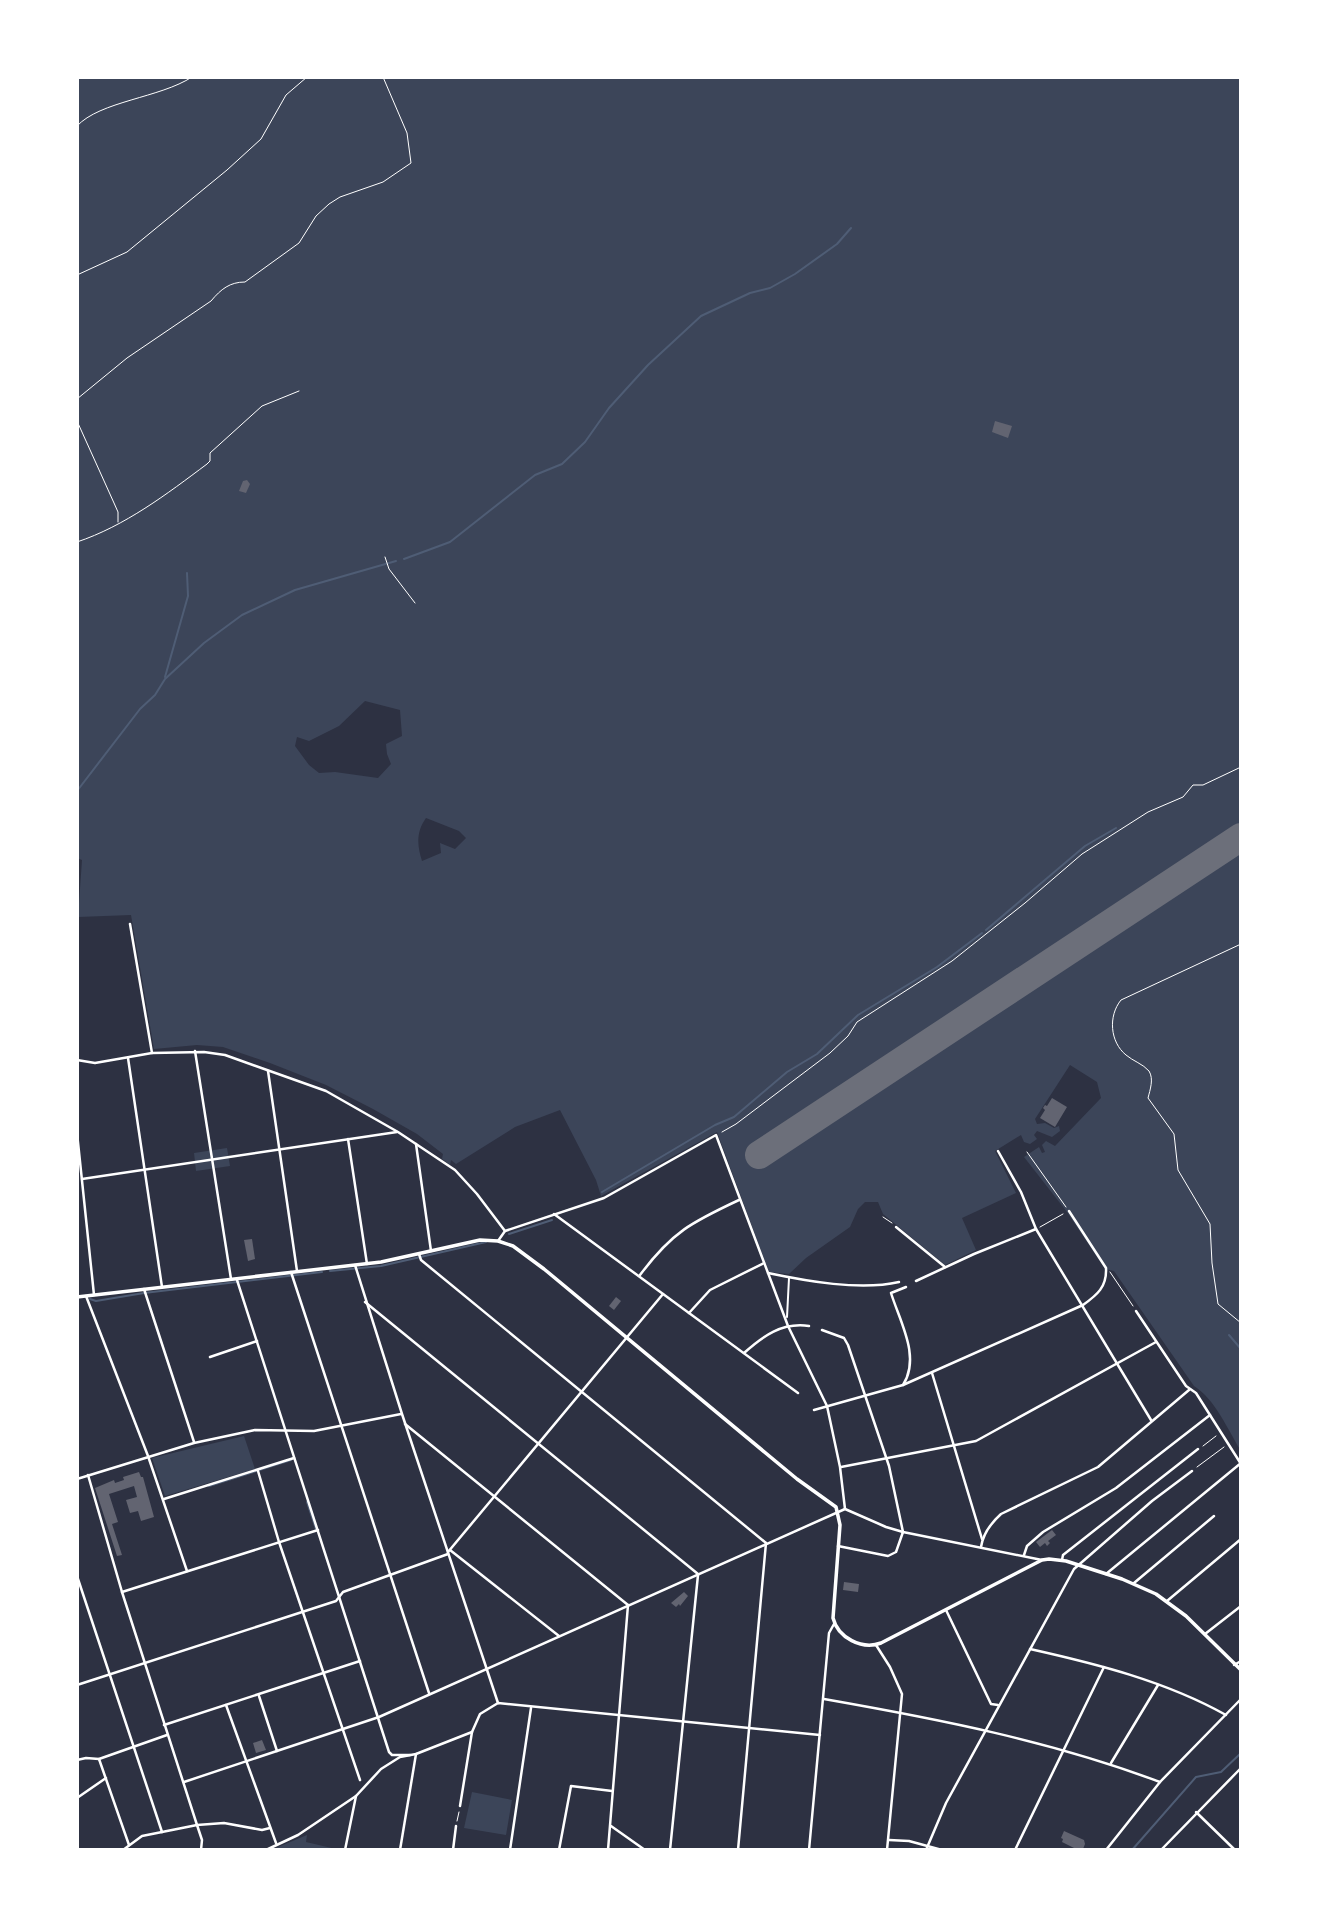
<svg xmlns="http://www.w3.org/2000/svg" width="1318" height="1927" viewBox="0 0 1318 1927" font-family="'Archivo Narrow',sans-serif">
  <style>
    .green { fill: #3c4559; fill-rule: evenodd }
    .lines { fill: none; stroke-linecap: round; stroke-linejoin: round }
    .stream { stroke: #4f5d75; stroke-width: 2 }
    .runway { stroke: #6c6f7a; stroke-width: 28 }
    .building { fill: #626471 }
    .path { stroke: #fff; stroke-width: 1 }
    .pedestrian { stroke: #fff; stroke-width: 2 }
    .minor { stroke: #fff; stroke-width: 2.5 }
    .tertiary { stroke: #fff; stroke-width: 2.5 }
    .secondary { stroke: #fff; stroke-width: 3.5 }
  </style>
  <rect width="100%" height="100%" fill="#2d3142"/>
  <!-- green -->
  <g class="green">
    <path d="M77,77h1164v1374c-13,-21 -26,-52 -47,-65l-80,-115 -9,-2 -38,-57 -43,-55 15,-10 3,6 3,-1 -3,-7 4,-4 9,5 46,-48 -4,-16 -27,-17 -35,54 2,5 8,-1 9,5 5,-2 1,5 -8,6 -15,-6 -3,4 3,4 -7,5 -6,-2 -3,-7 -26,16 21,42 -54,25 14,32 -31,15 -62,-51 -5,-12h-13l-7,7 -8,18 -44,31 -17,16 -20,-2 -52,-140 -116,64 -5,-16 -36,-70 -45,17 -59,37 -5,-4 -1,5 -8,-6 1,-5 -26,-20 -44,-25 -47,-24 -56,-22 -47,-16 -26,-2 -43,4 -23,-134 -53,2 4,-57 -5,-2zM365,701l35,9 2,26 -16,8 1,10 4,10 -13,14 -43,-6 -16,1 -10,-8 -14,-19 2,-9 12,4 30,-15zM426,818l33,13 7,7 -11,11 -15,-6 1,10 -19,8c-5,-16 -6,-29 4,-43z"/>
    <path d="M227,1148l3,18 -34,5 -2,-18z"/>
    <path d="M244,1436l11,33 -90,27 -13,-38z"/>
    <path d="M472,1792l40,8 -6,35 -42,-7z"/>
    <path d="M307,1835l-1,7 34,8h-69z"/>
  </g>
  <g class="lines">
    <!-- stream -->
    <g class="stream">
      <path d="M404,559l46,-17 85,-67 27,-11 23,-22 24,-34 39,-43 53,-49 49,-23 20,-5 25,-14 42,-30 14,-16"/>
      <path d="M165,677l23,-81 -1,-23"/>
      <path d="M77,791l63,-82 15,-14 10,-16 39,-36 38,-28 53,-25 101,-29"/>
      <path d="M986,930l99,-84 31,-18"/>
      <path d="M602,1192l113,-67 19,-8 53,-45 30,-18 41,-39 79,-48 45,-34"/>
      <path d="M509,1234l43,-14"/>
      <path d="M330,1271l51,-5 105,-24"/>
      <path d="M90,1299l6,2 48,-8 178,-21"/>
      <path d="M1229,1335l12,14"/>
      <path d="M209,1486l82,-26"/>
      <path d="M307,1502l9,27"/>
      <path d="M1132,1850l64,-73 25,-5 20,-19"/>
    </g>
    <!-- runway -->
    <path class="runway" d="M759,1155l482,-318"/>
  </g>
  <!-- building -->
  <g class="building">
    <path d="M995,421l17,5 -4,12 -16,-6z"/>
    <path d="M247,480l3,4 -4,9 -7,-2 4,-10z"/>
    <path d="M1052,1098l15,9 -12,20 -15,-9 5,-8 -2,-2 2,-3 2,1z"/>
    <path d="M252,1239l3,20 -7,2 -4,-21z"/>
    <path d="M616,1297l5,4 -7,9 -5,-4z"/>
    <path d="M139,1472l2,5h2l11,40 -13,4 -3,-10 -8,2 -4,-13 11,-3 -3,-11 -25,8 9,28 -6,2 10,31 -5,1 -22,-68 19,-8 1,3 9,-3 -1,-3z"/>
    <path d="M1052,1530l4,5 -8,6 2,2 -3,3 -2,-3 -5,4 -4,-5z"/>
    <path d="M844,1582l15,2 -1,8 -15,-2z"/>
    <path d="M684,1592l4,4 -8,10 -1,-2 -3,3 -5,-4z"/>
    <path d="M262,1740l4,10 -10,3 -3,-10z"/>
    <path d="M1064,1831l20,9 1,4 -2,5 -5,1 -16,-8 1,-3 -2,-1z"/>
  </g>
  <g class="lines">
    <!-- path -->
    <g class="path">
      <path d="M77,126c23,-25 83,-28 115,-49"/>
      <path d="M77,275l50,-23 100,-82 34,-31 25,-44 21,-18"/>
      <path d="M77,399l50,-41 84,-57c10,-12 19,-19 34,-19l54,-39 17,-27 13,-12 11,-7 43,-15 28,-19 -4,-30 -24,-56"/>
      <path d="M77,421l37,82 4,9v10"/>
      <path d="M77,542c48,-16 90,-48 130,-78l3,-3v-8l52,-47 37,-15"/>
      <path d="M385,557l4,12 26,34"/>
      <path d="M1241,944l-120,56c-13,16 -11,42 5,55 7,6 17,9 23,16 5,8 1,19 -1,27l26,36 4,36 32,54 2,39 6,41 23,19"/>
      <path d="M722,1132l14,-8 94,-71 18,-17 9,-14 95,-61 73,-58 57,-49 66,-42 35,-15 10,-12h10l38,-18"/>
      <path d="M1027,1152l39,55"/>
      <path d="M883,1217l9,6"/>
      <path d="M1040,1227l23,-13"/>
      <path d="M1110,1272l23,34"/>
      <path d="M1203,1446l13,-10"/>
      <path d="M1197,1467l27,-20"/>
      <path d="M457,1821l2,-9"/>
    </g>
    <!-- pedestrian -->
    <path class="pedestrian" d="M787,1317l2,-39"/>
    <!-- minor -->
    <g class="minor">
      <path d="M130,924l22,129"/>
      <path d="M195,1051l36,228"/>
      <path d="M128,1058l34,229"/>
      <path d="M77,1060l18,3 57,-10 52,-1 21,3 101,36 72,41 57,38 22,24 28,37"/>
      <path d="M268,1071l29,200"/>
      <path d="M77,1133l17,162"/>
      <path d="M348,1139l19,125"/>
      <path d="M416,1144l15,107"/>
      <path d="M998,1151l23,41 15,37 115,191"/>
      <path d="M82,1179l315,-47"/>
      <path d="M554,1214l244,179"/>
      <path d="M896,1227l49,40"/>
      <path d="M498,1241l7,-10 99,-33 112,-63 72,191 39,80 13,61 5,42"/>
      <path d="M419,1254l2,6 345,283"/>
      <path d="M355,1265l47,149 96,289"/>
      <path d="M291,1272l138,421"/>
      <path d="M768,1273c38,8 92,18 131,9"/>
      <path d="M640,1275c32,-43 52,-53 99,-75"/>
      <path d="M237,1280l152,472 3,3h18"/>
      <path d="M916,1281l58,-27 62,-25"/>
      <path d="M144,1289l50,153"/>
      <path d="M86,1296l62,160 39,115"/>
      <path d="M365,1302l333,272"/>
      <path d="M1136,1311l50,75 10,7 45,71"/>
      <path d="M689,1313l21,-23 54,-27"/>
      <path d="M822,1330l22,8 4,7 41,121 14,66 -7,20 -8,4 -50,-10"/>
      <path d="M744,1353c19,-17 38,-31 65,-27"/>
      <path d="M210,1357l47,-16"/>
      <path d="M932,1373l50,166"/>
      <path d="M903,1385c18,-28 -3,-63 -12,-92l15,-6"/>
      <path d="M814,1410l89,-25 180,-80c14,-10 24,-18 23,-37l-37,-57"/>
      <path d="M405,1424l223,181"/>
      <path d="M841,1467l135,-26 180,-99"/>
      <path d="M258,1471l21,71 81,238"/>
      <path d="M88,1475l34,117 75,233 5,15 -1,10"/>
      <path d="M77,1479l117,-36 61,-13 59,1 87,-17"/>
      <path d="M164,1499l130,-41"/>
      <path d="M981,1547c2,-13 10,-24 20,-33l97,-47 91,-77"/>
      <path d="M450,1550l109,86"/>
      <path d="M448,1552l215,-258"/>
      <path d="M1024,1555l3,-9 16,-14 73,-44 94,-73"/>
      <path d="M1062,1560l1,-5 135,-106"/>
      <path d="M1106,1574l135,-111"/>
      <path d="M77,1576l85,256"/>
      <path d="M1134,1583l80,-67"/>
      <path d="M122,1592l196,-62"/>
      <path d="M1167,1601l74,-62"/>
      <path d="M946,1610l45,94 7,1"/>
      <path d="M1205,1634l36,-28"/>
      <path d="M876,1645l14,22 12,27 -15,156"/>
      <path d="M1030,1649c67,15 135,32 196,66"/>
      <path d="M1234,1665l7,-4"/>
      <path d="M77,1685l259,-84 7,-9 105,-38"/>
      <path d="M259,1696l18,55"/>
      <path d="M824,1699c114,20 227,42 336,83"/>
      <path d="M226,1705l50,138"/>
      <path d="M164,1725l196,-64"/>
      <path d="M99,1759l30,86"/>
      <path d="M77,1760l9,-2 13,1 68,-24"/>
      <path d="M1111,1763l47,-78"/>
      <path d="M184,1782l195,-65 466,-208 41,18 17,5 139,28"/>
      <path d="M77,1798l29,-20"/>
      <path d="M460,1806l12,-74 8,-18 18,-11 322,32"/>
      <path d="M1196,1812l39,38"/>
      <path d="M611,1826l34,24"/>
      <path d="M889,1840l20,1 33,9"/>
      <path d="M123,1850l19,-14 55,-11 27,-2 38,7 8,-2"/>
      <path d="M266,1850l32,-15 58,-39 25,-27 19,-12 16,-3 56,-22"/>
      <path d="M345,1850l11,-54"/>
      <path d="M400,1850l16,-96"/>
      <path d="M453,1850l3,-24"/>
      <path d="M510,1850l21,-142"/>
      <path d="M559,1850l12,-64 41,5"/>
      <path d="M608,1850l20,-245"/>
      <path d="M670,1850l28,-275"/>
      <path d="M738,1850l28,-307"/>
      <path d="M809,1850l20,-217 5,-9"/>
      <path d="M926,1850l20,-47 128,-234 78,-68 40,-30"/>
      <path d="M1015,1850l89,-183"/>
      <path d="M1161,1850l80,-82"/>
    </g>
    <!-- tertiary -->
    <path class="tertiary" d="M1106,1850l54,-68 81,-83"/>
    <!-- secondary -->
    <path class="secondary" d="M77,1297l304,-35 99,-22 18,1 15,5 31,23 253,210 39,28 4,18 -7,93c5,20 29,32 48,25l161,-83 7,-1 17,2 56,18 34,15 30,22 55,54"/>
  </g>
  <!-- border -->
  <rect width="1318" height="1927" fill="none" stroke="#ffffff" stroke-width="158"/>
</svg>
